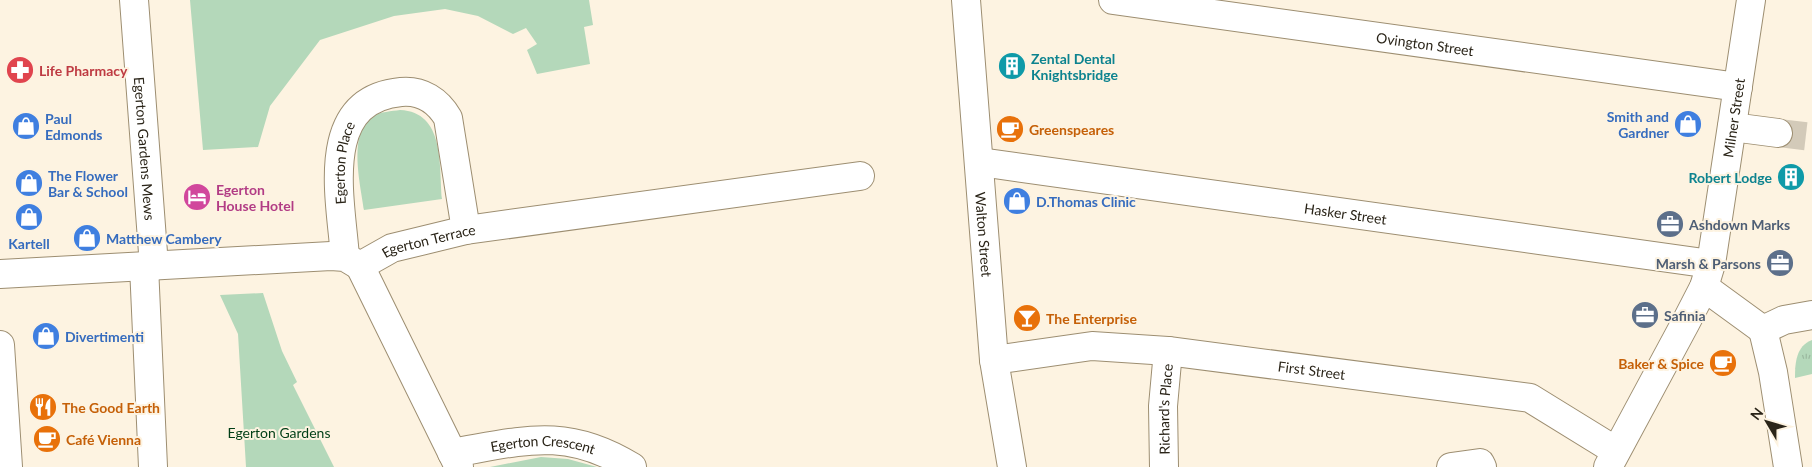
<svg xmlns="http://www.w3.org/2000/svg" width="1812" height="467" viewBox="0 0 1812 467" font-family="Lato,sans-serif">
  <style>
    .grass { fill: url(#grass-tufts) }
    .garden { fill: #b4d8ba }
    .lines { fill: none; stroke-linecap: round; stroke-linejoin: round }
    .minor-tunnel { stroke: #d3cab9; stroke-width: 28; stroke-dasharray: 28 14; stroke-linecap: butt }
    .minor-casing { stroke: #9d8e71; stroke-width: 30 }
    .highway-casing { stroke: #9d8e71; stroke-width: 30 }
    .minor { stroke: #fff; stroke-width: 28 }
    .highway { stroke: #fff; stroke-width: 28 }
    .labels { text-anchor: middle; dominant-baseline: central; stroke-width: 4; stroke-linejoin: round; paint-order: stroke }
    .street-label { font-size: 14px; fill: #2a2418; stroke: #fdf3e1 }
    .culture-label { font-size: 14px; font-weight: bold; fill: #0d838f; stroke: #fdf3e1; text-anchor: start }
    .health-label { font-size: 14px; font-weight: bold; fill: #be3a42; stroke: #fdf3e1; text-anchor: start }
    .shop-label { font-size: 14px; font-weight: bold; fill: #366cbe; stroke: #fdf3e1; text-anchor: start }
    .food-label { font-size: 14px; font-weight: bold; fill: #c56008; stroke: #fdf3e1; text-anchor: start }
    .hotel-label { font-size: 14px; font-weight: bold; fill: #b23c85; stroke: #fdf3e1; text-anchor: start }
    .service-label { font-size: 14px; font-weight: bold; fill: #4e5e75; stroke: #fdf3e1; text-anchor: start }
    .park-label { font-size: 14px; fill: #003e16; stroke: #fdf3e1 }
  </style>
  <defs>
    <pattern id="grass-tufts" width="24" height="20" patternUnits="userSpaceOnUse" patternTransform="scale(1.25)"><rect width="24" height="20" fill="#b4d8ba"/><path d="M3 7l-1-3M5 7V3M7 7l1-3M15 17l-1-3M17 17v-4M19 17l1-3" fill="none" stroke="#9bb99f"/></pattern>
  </defs>
  <rect width="100%" height="100%" fill="#fdf3e1"/>
  <!-- grass -->
  <path class="grass" d="M1812,340v34l-17,4c0,-15 1,-32 17,-38z"/>
  <!-- garden -->
  <g class="garden">
    <path d="M190,0h399l4,25 -9,2 6,37 -53,10 -10,-24 10,-6 -11,-16 -13,6 -35,-18 -33,-7 -51,7 -74,24 -50,66 -12,41 -55,3z"/>
    <path d="M400,110c45,2 39,55 42,89l-78,11c-3,-24 -17,-78 9,-94 7,-4 19,-5 27,-6z"/>
    <path d="M263,293l19,58 15,31 -4,3 41,82h-88l-8,-133 -18,-39z"/>
    <path d="M541,457l27,2 29,8h-107z"/>
  </g>
  <g class="lines">
    <!-- minor-tunnel -->
    <path class="minor-tunnel" d="M1778,133l34,4"/>
    <defs>
      <g id="minor">
        <path id="s1" d="M134,0l20,266"/>
        <path id="s2" d="M966,0l28,360 18,107"/>
        <path id="s3" d="M1113,0l625,87"/>
        <path d="M1732,127l46,6"/>
        <path id="s4" d="M980,162l731,102"/>
        <path id="s5" d="M345,257c-4,-57 -28,-157 56,-165 21,-2 37,9 47,26l18,112"/>
        <path d="M144,266l9,201"/>
        <path id="s6" d="M360,266l32,-18 74,-18 394,-54"/>
        <path d="M360,266l99,201"/>
        <path d="M0,274l331,-18 14,1 15,9"/>
        <path d="M1704,287l59,43"/>
        <path d="M1763,330l10,42 15,95"/>
        <path d="M1763,330l21,-10 28,-5"/>
        <path id="s7" d="M994,360l98,-14 76,5 362,47 86,53"/>
        <path id="s8" d="M452,453c71,-12 113,-27 180,14"/>
        <path id="s9" d="M1164,467l-1,-61 5,-55"/>
        <path d="M1451,467l29,-4 2,4"/>
        <path id="s10" d="M1608,467l78,-145 18,-35 7,-23 40,-264"/>
      </g>
      <path id="highway" d="M0,345l8,122"/>
    </defs>
    <!-- minor casing -->
    <use href="#minor" class="minor-casing"/>
    <!-- highway casing -->
    <use href="#highway" class="highway-casing"/>
    <!-- minor -->
    <use href="#minor" class="minor"/>
    <!-- highway -->
    <use href="#highway" class="highway"/>
  </g>
  <!-- icons -->
  <defs>
    <symbol id="building-disc" viewBox="-11 -11 22 22"><circle r="9.5" fill="#0f9aa8" stroke="#fdf3e1"/><path d="M-4-6H4V6H1V3H-1V6H-4ZM-2.5-4.3h1.7v1.8h-1.7ZM.8-4.3h1.7v1.8H.8ZM-2.5-1h1.7V.8h-1.7ZM.8-1h1.7V.8H.8Z" fill="#fff"/></symbol>
    <symbol id="pharmacy-disc" viewBox="-11 -11 22 22"><circle r="9.5" fill="#e0444e" stroke="#fdf3e1"/><path d="M-2-6h4v4h4v4h-4v4h-4v-4h-4v-4h4Z" fill="#fff"/></symbol>
    <symbol id="shop-disc" viewBox="-11 -11 22 22"><circle r="9.5" fill="#3f7fe0" stroke="#fdf3e1"/><path d="M-5-2.5h2.3a2.7 3.5 0 0 1 5.4 0H5L5.5 6h-11ZM-1.5-2.5h3a1.5 2.3 0 0 0-3 0Z" fill="#fff"/></symbol>
    <symbol id="cafe-disc" viewBox="-11 -11 22 22"><circle r="9.5" fill="#e8710a" stroke="#fdf3e1"/><path d="M-5.5-4.5H6V0H3Q3 3.5 0 3.5H-2.5Q-5.5 3.5-5.5 0ZM3-3.2v2h1.7v-2ZM-6 4.5H4V6H-6Z" fill="#fff"/></symbol>
    <symbol id="hotel-disc" viewBox="-11 -11 22 22"><circle r="9.5" fill="#d1479c" stroke="#fdf3e1"/><path d="M-6-4.5h1.5V1H6V5H4.5V3h-9V5H-6ZM-4 0a1.8 1.8 0 1 1 3.6 0ZM.5 0V-2.5h3Q6-2.5 6 0Z" fill="#fff"/></symbol>
    <symbol id="office-disc" viewBox="-11 -11 22 22"><circle r="9.5" fill="#5c6f8a" stroke="#fdf3e1"/><path d="M-6-3h4V-5.5h4V-3h4V5H-6ZM-1-4.5V-3h2v-1.5ZM-6 0V1H6V0Z" fill="#fff"/></symbol>
    <symbol id="bar-disc" viewBox="-11 -11 22 22"><circle r="9.5" fill="#e8710a" stroke="#fdf3e1"/><path d="M-6-5H6L.8 .8V4.5H3.5V6h-7V4.5H-.8V.8Z" fill="#fff"/></symbol>
    <symbol id="restaurant-disc" viewBox="-11 -11 22 22"><circle r="9.5" fill="#e8710a" stroke="#fdf3e1"/><path d="M-5-6h1v4h1v-4h1v4h1v-4h1v5L-1.5 .5V6h-2V.5L-5-1ZM5-6V6H3V1.5H1.5Q1.5-4 5-6Z" fill="#fff"/></symbol>
  </defs>
  <g fill-rule="evenodd">
    <use href="#building-disc" x="996" y="50" width="32" height="32"/>
    <use href="#pharmacy-disc" x="4" y="54" width="32" height="32"/>
    <use href="#shop-disc" x="1672" y="108" width="32" height="32"/>
    <use href="#shop-disc" x="10" y="110" width="32" height="32"/>
    <use href="#cafe-disc" x="994" y="113" width="32" height="32"/>
    <use href="#building-disc" x="1775" y="161" width="32" height="32"/>
    <use href="#shop-disc" x="13" y="167" width="32" height="32"/>
    <use href="#hotel-disc" x="181" y="181" width="32" height="32"/>
    <use href="#shop-disc" x="1001" y="185" width="32" height="32"/>
    <use href="#shop-disc" x="13" y="201" width="32" height="32"/>
    <use href="#office-disc" x="1654" y="208" width="32" height="32"/>
    <use href="#shop-disc" x="71" y="222" width="32" height="32"/>
    <use href="#office-disc" x="1764" y="247" width="32" height="32"/>
    <use href="#office-disc" x="1629" y="299" width="32" height="32"/>
    <use href="#bar-disc" x="1011" y="302" width="32" height="32"/>
    <use href="#shop-disc" x="30" y="320" width="32" height="32"/>
    <use href="#cafe-disc" x="1707" y="347" width="32" height="32"/>
    <use href="#restaurant-disc" x="27" y="391" width="32" height="32"/>
    <use href="#cafe-disc" x="31" y="423" width="32" height="32"/>
  </g>
  <g class="labels">
    <!-- street labels -->
    <g class="street-label">
      <text stroke="none"><textPath href="#s3" startOffset="315">Ovington Street</textPath></text>
      <text stroke="none"><textPath href="#s10" startOffset="376">Milner Street</textPath></text>
      <text stroke="none"><textPath href="#s1" startOffset="149">Egerton Gardens Mews</textPath></text>
      <text stroke="none"><textPath href="#s5" startOffset="95">Egerton Place</textPath></text>
      <text stroke="none"><textPath href="#s4" startOffset="369">Hasker Street</textPath></text>
      <text stroke="none"><textPath href="#s2" startOffset="235">Walton Street</textPath></text>
      <text stroke="none"><textPath href="#s6" startOffset="74">Egerton Terrace</textPath></text>
      <text stroke="none"><textPath href="#s7" startOffset="320">First Street</textPath></text>
      <text stroke="none"><textPath href="#s9" startOffset="58">Richard's Place</textPath></text>
      <text stroke="none"><textPath href="#s8" startOffset="92">Egerton Crescent</textPath></text>
    </g>
    <!-- culture labels -->
    <g class="culture-label">
      <text x="1031" y="58">Zental Dental<tspan x="1031" dy="16">Knightsbridge</tspan></text>
      <text x="1772" y="177" text-anchor="end">Robert Lodge</text>
    </g>
    <!-- health labels -->
    <g class="health-label">
      <text x="39" y="70">Life Pharmacy</text>
    </g>
    <!-- shop labels -->
    <g class="shop-label">
      <text x="1669" y="116" text-anchor="end">Smith and<tspan x="1669" dy="16">Gardner</tspan></text>
      <text x="45" y="118">Paul<tspan x="45" dy="16">Edmonds</tspan></text>
      <text x="48" y="175">The Flower<tspan x="48" dy="16">Bar &amp; School</tspan></text>
      <text x="1036" y="201">D.Thomas Clinic</text>
      <text x="106" y="238">Matthew Cambery</text>
      <text x="29" y="243" text-anchor="middle">Kartell</text>
      <text x="65" y="336">Divertimenti</text>
    </g>
    <!-- food labels -->
    <g class="food-label">
      <text x="1029" y="129">Greenspeares</text>
      <text x="1046" y="318">The Enterprise</text>
      <text x="1704" y="363" text-anchor="end">Baker &amp; Spice</text>
      <text x="62" y="407">The Good Earth</text>
      <text x="66" y="439">Café Vienna</text>
    </g>
    <!-- hotel labels -->
    <g class="hotel-label">
      <text x="216" y="189">Egerton<tspan x="216" dy="16">House Hotel</tspan></text>
    </g>
    <!-- service labels -->
    <g class="service-label">
      <text x="1689" y="224">Ashdown Marks</text>
      <text x="1761" y="263" text-anchor="end">Marsh &amp; Parsons</text>
      <text x="1664" y="315">Safinia</text>
    </g>
    <!-- park labels -->
    <g class="park-label">
      <text x="279" y="432">Egerton Gardens</text>
    </g>
  </g>
  <!-- north arrow -->
  <g transform="translate(1767 422) rotate(308)" stroke="#fdf3e1" stroke-width="4" paint-order="stroke">
  <path d="M0-4L9 19L0 12L-9 19Z" fill="#2a2418"/>
  <text y="-8" font-size="14" font-weight="bold" text-anchor="middle" fill="#2a2418">N</text>
  </g>
</svg>
